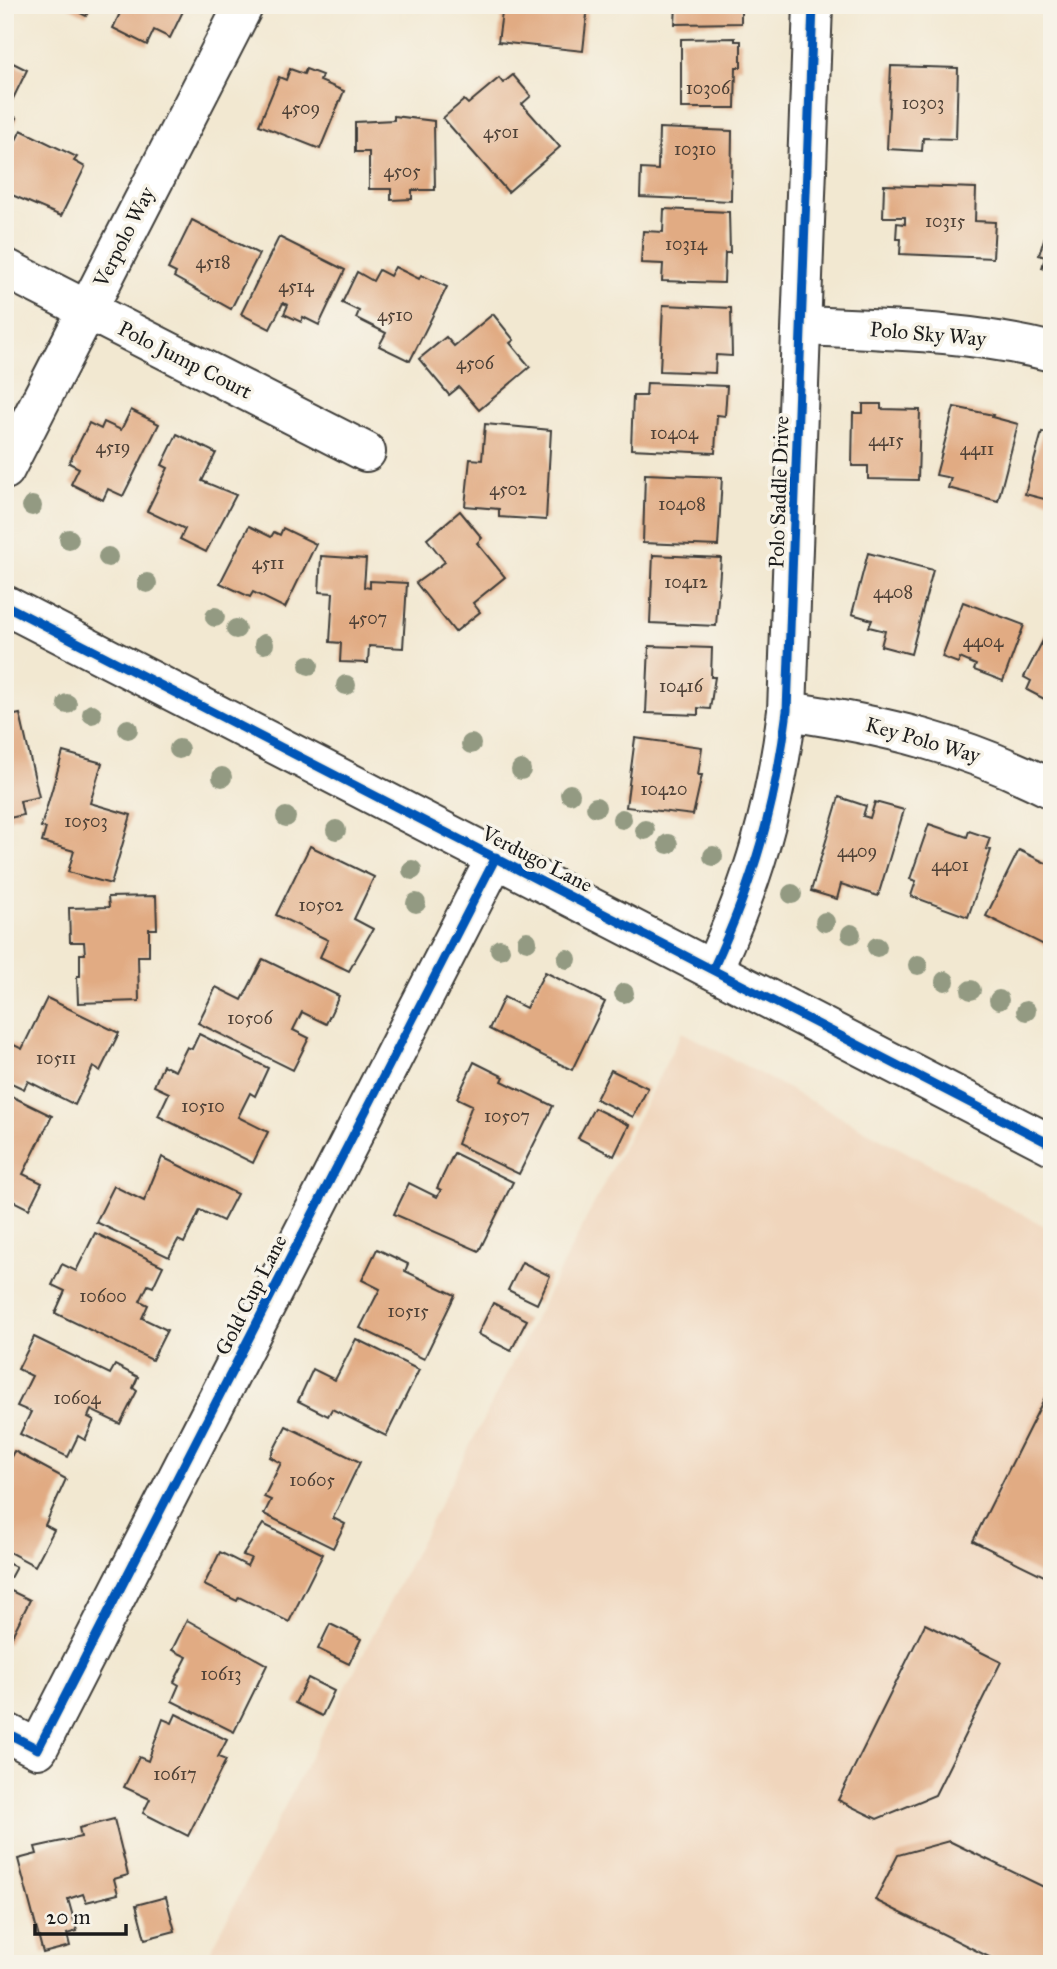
<svg xmlns="http://www.w3.org/2000/svg" width="1057" height="1969" viewBox="0 0 1057 1969" font-family="'IM FELL Great Primer',serif">
  <style>
    .built { fill: #f0d5bc }
    .building { fill: #e1ab83 }
    .lines { fill: none; stroke-linecap: round; stroke-linejoin: round }
    .minor-casing { stroke: #3c3b37; stroke-width: 42 }
    .minor { stroke: #fff; stroke-width: 38 }
    .cycleway-casing { stroke: #f7f3e8; stroke-width: 13 }
    .cycleway { stroke: #0057b8; stroke-width: 9 }
    .tree { fill: #939a82 }
    .labels { text-anchor: middle; dominant-baseline: central; stroke-width: 7; stroke-linejoin: round; paint-order: stroke }
    .number-label { font-size: 18px; fill: #4d4036 }
    .street-label { font-size: 21px; fill: #1c1c1c; stroke: #f7f3e8 }
  </style>
  <rect width="100%" height="100%" fill="#f7f3e8"/>
  <filter id="ink" filterUnits="userSpaceOnUse"><feTurbulence type="fractalNoise" baseFrequency=".0143" numOctaves="2"/><feDisplacementMap in="SourceGraphic" scale="14" xChannelSelector="R" yChannelSelector="G"/><feConvolveMatrix kernelMatrix="1 2 1 2 8 2 1 2 1" color-interpolation-filters="sRGB"/></filter>
  <filter id="wash" filterUnits="userSpaceOnUse"><feTurbulence type="fractalNoise" baseFrequency=".00686" numOctaves="4" result="noise"/><feDisplacementMap in="SourceGraphic" scale="28" xChannelSelector="R" yChannelSelector="G"/><feGaussianBlur stdDeviation="1.57" result="paint"/><feColorMatrix in="noise" values="0 0 0 0 0 0 0 0 0 0 0 0 0 0 0 0 0 1.4 0 .05"/><feComposite in="paint" operator="in"/></filter>
  <g filter="url(#wash)">
    <rect width="100%" height="100%" fill="#f2e8d1"/>
    <!-- built -->
    <path class="built" d="M682,1032l370,198v734h-848z"/>
    <g id="blocks">
      <!-- building -->
      <g class="building">
        <path d="M65,5h27l-6,11z"/>
        <path d="M108,5h78l-16,33 -16,-8 -7,15 -34,-17 8,-17z"/>
        <path d="M503,5h85l-5,46 -85,-9z"/>
        <path d="M676,5h65v18l-66,1z"/>
        <path d="M955,5h45v4z"/>
        <path d="M735,38v3h6v26h-5l-1,41h-54v-69z"/>
        <path d="M5,59l22,11 -21,43 11,5 -12,24z"/>
        <path d="M891,66l67,2 -2,71 -33,-1 -1,13 -35,-2z"/>
        <path d="M290,69l14,5 2,-5 16,6 -2,6 24,10 -24,58 -61,-24 20,-48 7,3z"/>
        <path d="M513,75l18,21 -9,8 38,43 -52,45 -65,-74 21,-18 4,4 31,-26 4,5z"/>
        <path d="M394,116l40,5 1,69h-23v9l-21,1v-11h-22v-37h-14v-30l39,-2z"/>
        <path d="M659,128l73,3 -1,70 -91,-4 1,-28 17,1z"/>
        <path d="M21,130l56,27 -3,4 11,6 -24,49 -56,-24v-30z"/>
        <path d="M884,185l92,3 -1,33 20,1 -2,36 -93,-4 1,-15h-5l1,-16 8,1v-7h-22z"/>
        <path d="M664,209l65,3 1,41h-5l-1,30 -62,-2 1,-17 -22,-1 2,-32 20,1z"/>
        <path d="M1051,217h1v54l-10,-3 3,-11 -6,-2z"/>
        <path d="M192,220l67,34 -28,55 -57,-32 2,-4 -8,-4z"/>
        <path d="M279,237l66,33 -26,55 -16,-8 -2,5 -17,-8 4,-9 -5,-2 -13,26 -29,-15z"/>
        <path d="M395,267l24,12 2,-4 26,12 -37,74 -31,-15 7,-13 -30,-15 3,-7 -17,-8 15,-31 16,9 6,-11 11,6z"/>
        <path d="M663,305l68,3 1,48 -16,-1 -1,18 -55,-2z"/>
        <path d="M493,314l21,26 -4,3 20,24 -51,43 -20,-23 -10,8 -30,-36 27,-22 8,9z"/>
        <path d="M647,383l80,3 -2,30 -8,-1 -2,38 -84,-4 2,-53h13z"/>
        <path d="M863,404h18v5l39,1 -2,70 -50,-1v-13h-16l1,-53h10z"/>
        <path d="M954,407l39,8 -1,2 26,7 -20,77 -50,-13 3,-10 -15,-3z"/>
        <path d="M131,410l28,14 -36,72 -15,-7 -5,11 -32,-16 8,-16 -10,-5 20,-40 12,6 3,-7 17,8z"/>
        <path d="M485,424l66,6 -5,90 -47,-3v-8l-34,-3 5,-47 12,1z"/>
        <path d="M1042,432l10,2v67l-27,-7z"/>
        <path d="M177,434l39,19 -14,28 34,14 -30,57 -26,-13 5,-10 -38,-18 21,-43 -6,-3z"/>
        <path d="M645,474l77,3 -4,69 -75,-3z"/>
        <path d="M460,511l22,27 -5,5 28,34 -32,26 7,9 -25,20 -39,-49 29,-21 -18,-23z"/>
        <path d="M249,526l22,11 3,-5 6,3 3,-7 33,16 -31,64 -32,-16 -3,5 -30,-14z"/>
        <path d="M868,553l65,17 -22,84 -30,-8 4,-15 -16,-4 3,-7 -20,-6z"/>
        <path d="M653,555l68,3 -5,68 -66,-3z"/>
        <path d="M321,556l45,3 -2,28 6,1v-7l37,2 -4,65 -34,-2 -1,17 -28,-1 1,-19 -11,-1 3,-49 -14,-1z"/>
        <path d="M963,602l61,23 -21,56 -29,-11 2,-5 -16,-7 -2,5 -16,-6z"/>
        <path d="M1052,623v80l-25,-13 4,-9 -7,-4z"/>
        <path d="M649,646l63,2 -1,29h4l-5,32 -12,-1v7l-52,-2z"/>
        <path d="M20,714l19,83 -19,4 3,14 -18,4v-102z"/>
        <path d="M635,738l67,9 -4,28h4l-9,40 -67,-8z"/>
        <path d="M63,752l39,11 -12,40 41,12 -20,69 -43,-12 6,-21 -32,-9 4,-14 -5,-1z"/>
        <path d="M839,797l27,9 -3,10 7,2 5,-16 29,8 -26,86 -37,-12 -4,15 -26,-8z"/>
        <path d="M929,824l38,13 2,-6 21,7 -4,11 5,1 -23,67 -57,-21 5,-15 -6,-2z"/>
        <path d="M310,846l64,31 -20,42 19,10 -24,42 -29,-14 8,-17 -52,-25z"/>
        <path d="M1019,850l33,16v83l-66,-33z"/>
        <path d="M156,896l1,33h-8v27h-11l1,45 -61,2 -1,-27h3v-22h5l-1,-12h-14l-1,-34 40,-1 -1,-10z"/>
        <path d="M263,959l76,37 -13,28 -24,-12 -9,18 16,8 -16,32 -95,-47 18,-36 26,13z"/>
        <path d="M545,972l60,30 -33,68 -83,-41 15,-32 22,11z"/>
        <path d="M47,998l72,35 -19,38 -7,-4 -18,38 -47,-24 -4,8 -19,-9 1,-39 16,8z"/>
        <path d="M199,1034l69,34 -13,28 -5,-3 -12,24 30,15 -15,31 -95,-47 11,-23 -15,-7 9,-21 12,6 12,-24 5,2z"/>
        <path d="M474,1062l30,15 -2,4 51,25 -34,68 -62,-30 15,-39 -15,-7z"/>
        <path d="M611,1070l37,18 -15,29 -37,-18z"/>
        <path d="M5,1093l47,23 -29,58 19,9 -13,26 -24,-12z"/>
        <path d="M594,1108l35,17 -15,31 -36,-18z"/>
        <path d="M454,1153l59,29 -34,69 -85,-37 15,-31 28,14 4,-7 -4,-2z"/>
        <path d="M162,1157l75,37 -14,27 -23,-11 -16,33 -6,-3 -9,17 -73,-35 18,-36 30,15z"/>
        <path d="M95,1233l68,33 -10,21 -5,-2 -8,16 8,4 -6,13 25,12 -15,30 -97,-47 10,-22 -13,-6 10,-21 14,7z"/>
        <path d="M377,1249l31,15 -3,7 50,24 -31,64 -64,-31 20,-39 -18,-9z"/>
        <path d="M522,1262l28,14 -13,28 -29,-14z"/>
        <path d="M493,1303l34,17 -16,31 -33,-17z"/>
        <path d="M34,1337l76,37 5,-9 23,12 -5,11 4,3 -17,33 -29,-14 -3,7 6,3 -9,20 -7,-4 -10,21 -48,-23 11,-22 -14,-6 15,-30 -14,-7z"/>
        <path d="M356,1339l63,31 -33,66 -54,-27 -4,7 -30,-15 15,-32 22,11z"/>
        <path d="M1052,1383v182l-6,12 -73,-36z"/>
        <path d="M286,1426l74,36 -27,56 12,6 -12,24 -69,-34 7,-14 -7,-3 17,-34 -11,-6z"/>
        <path d="M14,1451l52,28 -21,46 9,5 -19,36 -30,-16v-82z"/>
        <path d="M263,1524l60,30 -34,68 -50,-25 -2,4 -33,-16 16,-33 27,14 4,-8 -8,-3z"/>
        <path d="M5,1562l11,5 -11,20z"/>
        <path d="M5,1588l25,12 -22,44 -3,-2z"/>
        <path d="M187,1620l80,45 -33,67 -62,-31 7,-16 -5,-3 13,-25 -15,-7z"/>
        <path d="M330,1624l31,15 -12,25 -31,-15z"/>
        <path d="M925,1624l76,38 -66,133 -58,24 -39,-19z"/>
        <path d="M308,1678l26,13 -12,25 -27,-13z"/>
        <path d="M176,1714l51,26 -9,17 8,3 -38,76 -45,-23 7,-14 -26,-12 15,-30 9,4 15,-42 9,4z"/>
        <path d="M114,1819l14,56 -14,4 4,15 -32,8 -3,-8 -15,5 9,32 -10,3 3,12 -27,7 -25,-94 19,-5 -2,-7 46,-10 -2,-9z"/>
        <path d="M949,1841l103,50v73h-49l-128,-64 23,-45z"/>
        <path d="M166,1897l9,34 -30,8 -9,-34z"/>
      </g>
    </g>
  </g>
  <g filter="url(#ink)">
    <use href="#blocks" fill-opacity="0" stroke="#3c3b37" stroke-width="2"/>
    <g class="lines">
      <defs>
        <g id="minor">
          <path d="M5,268l361,184"/>
          <path d="M804,326c83,4 166,5 248,26"/>
          <path d="M5,470l239,-465"/>
          <path d="M5,605l1047,540"/>
          <path d="M787,711c98,14 176,33 265,78"/>
          <path d="M713,969c41,-88 62,-162 74,-258l26,-706"/>
          <path d="M5,1732l33,17 458,-892"/>
        </g>
      </defs>
      <!-- minor casing -->
      <use href="#minor" class="minor-casing"/>
      <!-- minor -->
      <use href="#minor" class="minor"/>
      <defs>
        <g id="cycleway">
          <path d="M5,605l1047,540"/>
          <path d="M713,969c41,-88 62,-162 74,-258l26,-706"/>
          <path d="M5,1732l33,17 458,-892"/>
        </g>
      </defs>
      <!-- cycleway casing -->
      <use href="#cycleway" class="cycleway-casing"/>
      <!-- cycleway -->
      <use href="#cycleway" class="cycleway"/>
    </g>
    <!-- trees -->
    <g class="tree">
      <circle cx="32" cy="506" r="10"/>
      <circle cx="69" cy="539" r="10"/>
      <circle cx="108" cy="557" r="10"/>
      <circle cx="147" cy="583" r="10"/>
      <circle cx="215" cy="617" r="10"/>
      <circle cx="236" cy="629" r="10"/>
      <circle cx="264" cy="644" r="10"/>
      <circle cx="309" cy="665" r="10"/>
      <circle cx="346" cy="685" r="10"/>
      <circle cx="67" cy="704" r="10"/>
      <circle cx="92" cy="714" r="10"/>
      <circle cx="128" cy="729" r="10"/>
      <circle cx="471" cy="744" r="10"/>
      <circle cx="179" cy="749" r="10"/>
      <circle cx="521" cy="770" r="10"/>
      <circle cx="222" cy="777" r="10"/>
      <circle cx="570" cy="794" r="10"/>
      <circle cx="596" cy="807" r="10"/>
      <circle cx="286" cy="817" r="10"/>
      <circle cx="622" cy="819" r="10"/>
      <circle cx="336" cy="830" r="10"/>
      <circle cx="645" cy="830" r="10"/>
      <circle cx="668" cy="844" r="10"/>
      <circle cx="713" cy="856" r="10"/>
      <circle cx="412" cy="870" r="10"/>
      <circle cx="792" cy="894" r="10"/>
      <circle cx="416" cy="903" r="10"/>
      <circle cx="825" cy="922" r="10"/>
      <circle cx="851" cy="934" r="10"/>
      <circle cx="527" cy="941" r="10"/>
      <circle cx="877" cy="947" r="10"/>
      <circle cx="500" cy="949" r="10"/>
      <circle cx="567" cy="959" r="10"/>
      <circle cx="918" cy="965" r="10"/>
      <circle cx="945" cy="981" r="10"/>
      <circle cx="971" cy="990" r="10"/>
      <circle cx="624" cy="993" r="10"/>
      <circle cx="999" cy="1000" r="10"/>
      <circle cx="1026" cy="1011" r="10"/>
    </g>
  </g>
  <g class="labels">
    <!-- number labels -->
    <g class="number-label">
      <text x="708" y="88">10306</text>
      <text x="923" y="103">10303</text>
      <text x="301" y="108">4509</text>
      <text x="501" y="132">4501</text>
      <text x="695" y="149">10310</text>
      <text x="402" y="171">4505</text>
      <text x="945" y="221">10315</text>
      <text x="686" y="244">10314</text>
      <text x="213" y="262">4518</text>
      <text x="296" y="286">4514</text>
      <text x="395" y="315">4510</text>
      <text x="475" y="363">4506</text>
      <text x="674" y="433">10404</text>
      <text x="886" y="440">4415</text>
      <text x="113" y="447">4519</text>
      <text x="977" y="449">4411</text>
      <text x="508" y="489">4502</text>
      <text x="682" y="504">10408</text>
      <text x="268" y="563">4511</text>
      <text x="686" y="582">10412</text>
      <text x="893" y="592">4408</text>
      <text x="368" y="618">4507</text>
      <text x="983" y="641">4404</text>
      <text x="681" y="686">10416</text>
      <text x="664" y="789">10420</text>
      <text x="86" y="821">10503</text>
      <text x="857" y="851">4409</text>
      <text x="950" y="865">4401</text>
      <text x="321" y="905">10502</text>
      <text x="250" y="1018">10506</text>
      <text x="56" y="1058">10511</text>
      <text x="203" y="1106">10510</text>
      <text x="507" y="1116">10507</text>
      <text x="103" y="1296">10600</text>
      <text x="408" y="1311">10515</text>
      <text x="77" y="1398">10604</text>
      <text x="312" y="1480">10605</text>
      <text x="221" y="1674">10613</text>
      <text x="175" y="1774">10617</text>
    </g>
    <!-- street labels -->
    <g class="street-label">
      <text transform="translate(124 237) rotate(-63)">Verpolo Way</text>
      <text transform="translate(928 334) rotate(5)">Polo Sky Way</text>
      <text transform="translate(185 360) rotate(27)">Polo Jump Court</text>
      <text transform="translate(779 492) rotate(-88)">Polo Saddle Drive</text>
      <text transform="translate(923 740) rotate(16)">Key Polo Way</text>
      <text transform="translate(537 859) rotate(27)">Verdugo Lane</text>
      <text transform="translate(251 1295) rotate(-63)">Gold Cup Lane</text>
    </g>
  </g>
  <!-- margin -->
  <rect width="1057" height="1969" fill="none" stroke="#f7f3e8" stroke-width="28"/>
  <!-- scale -->
  <path d="M35 1924v10h91v-10" fill="none" stroke="#1c1c1c" stroke-width="3.5"/>
  <text x="46" y="1924" font-size="21" fill="#1c1c1c" stroke="#f7f3e8" stroke-width="5" paint-order="stroke">20 m</text>
</svg>
